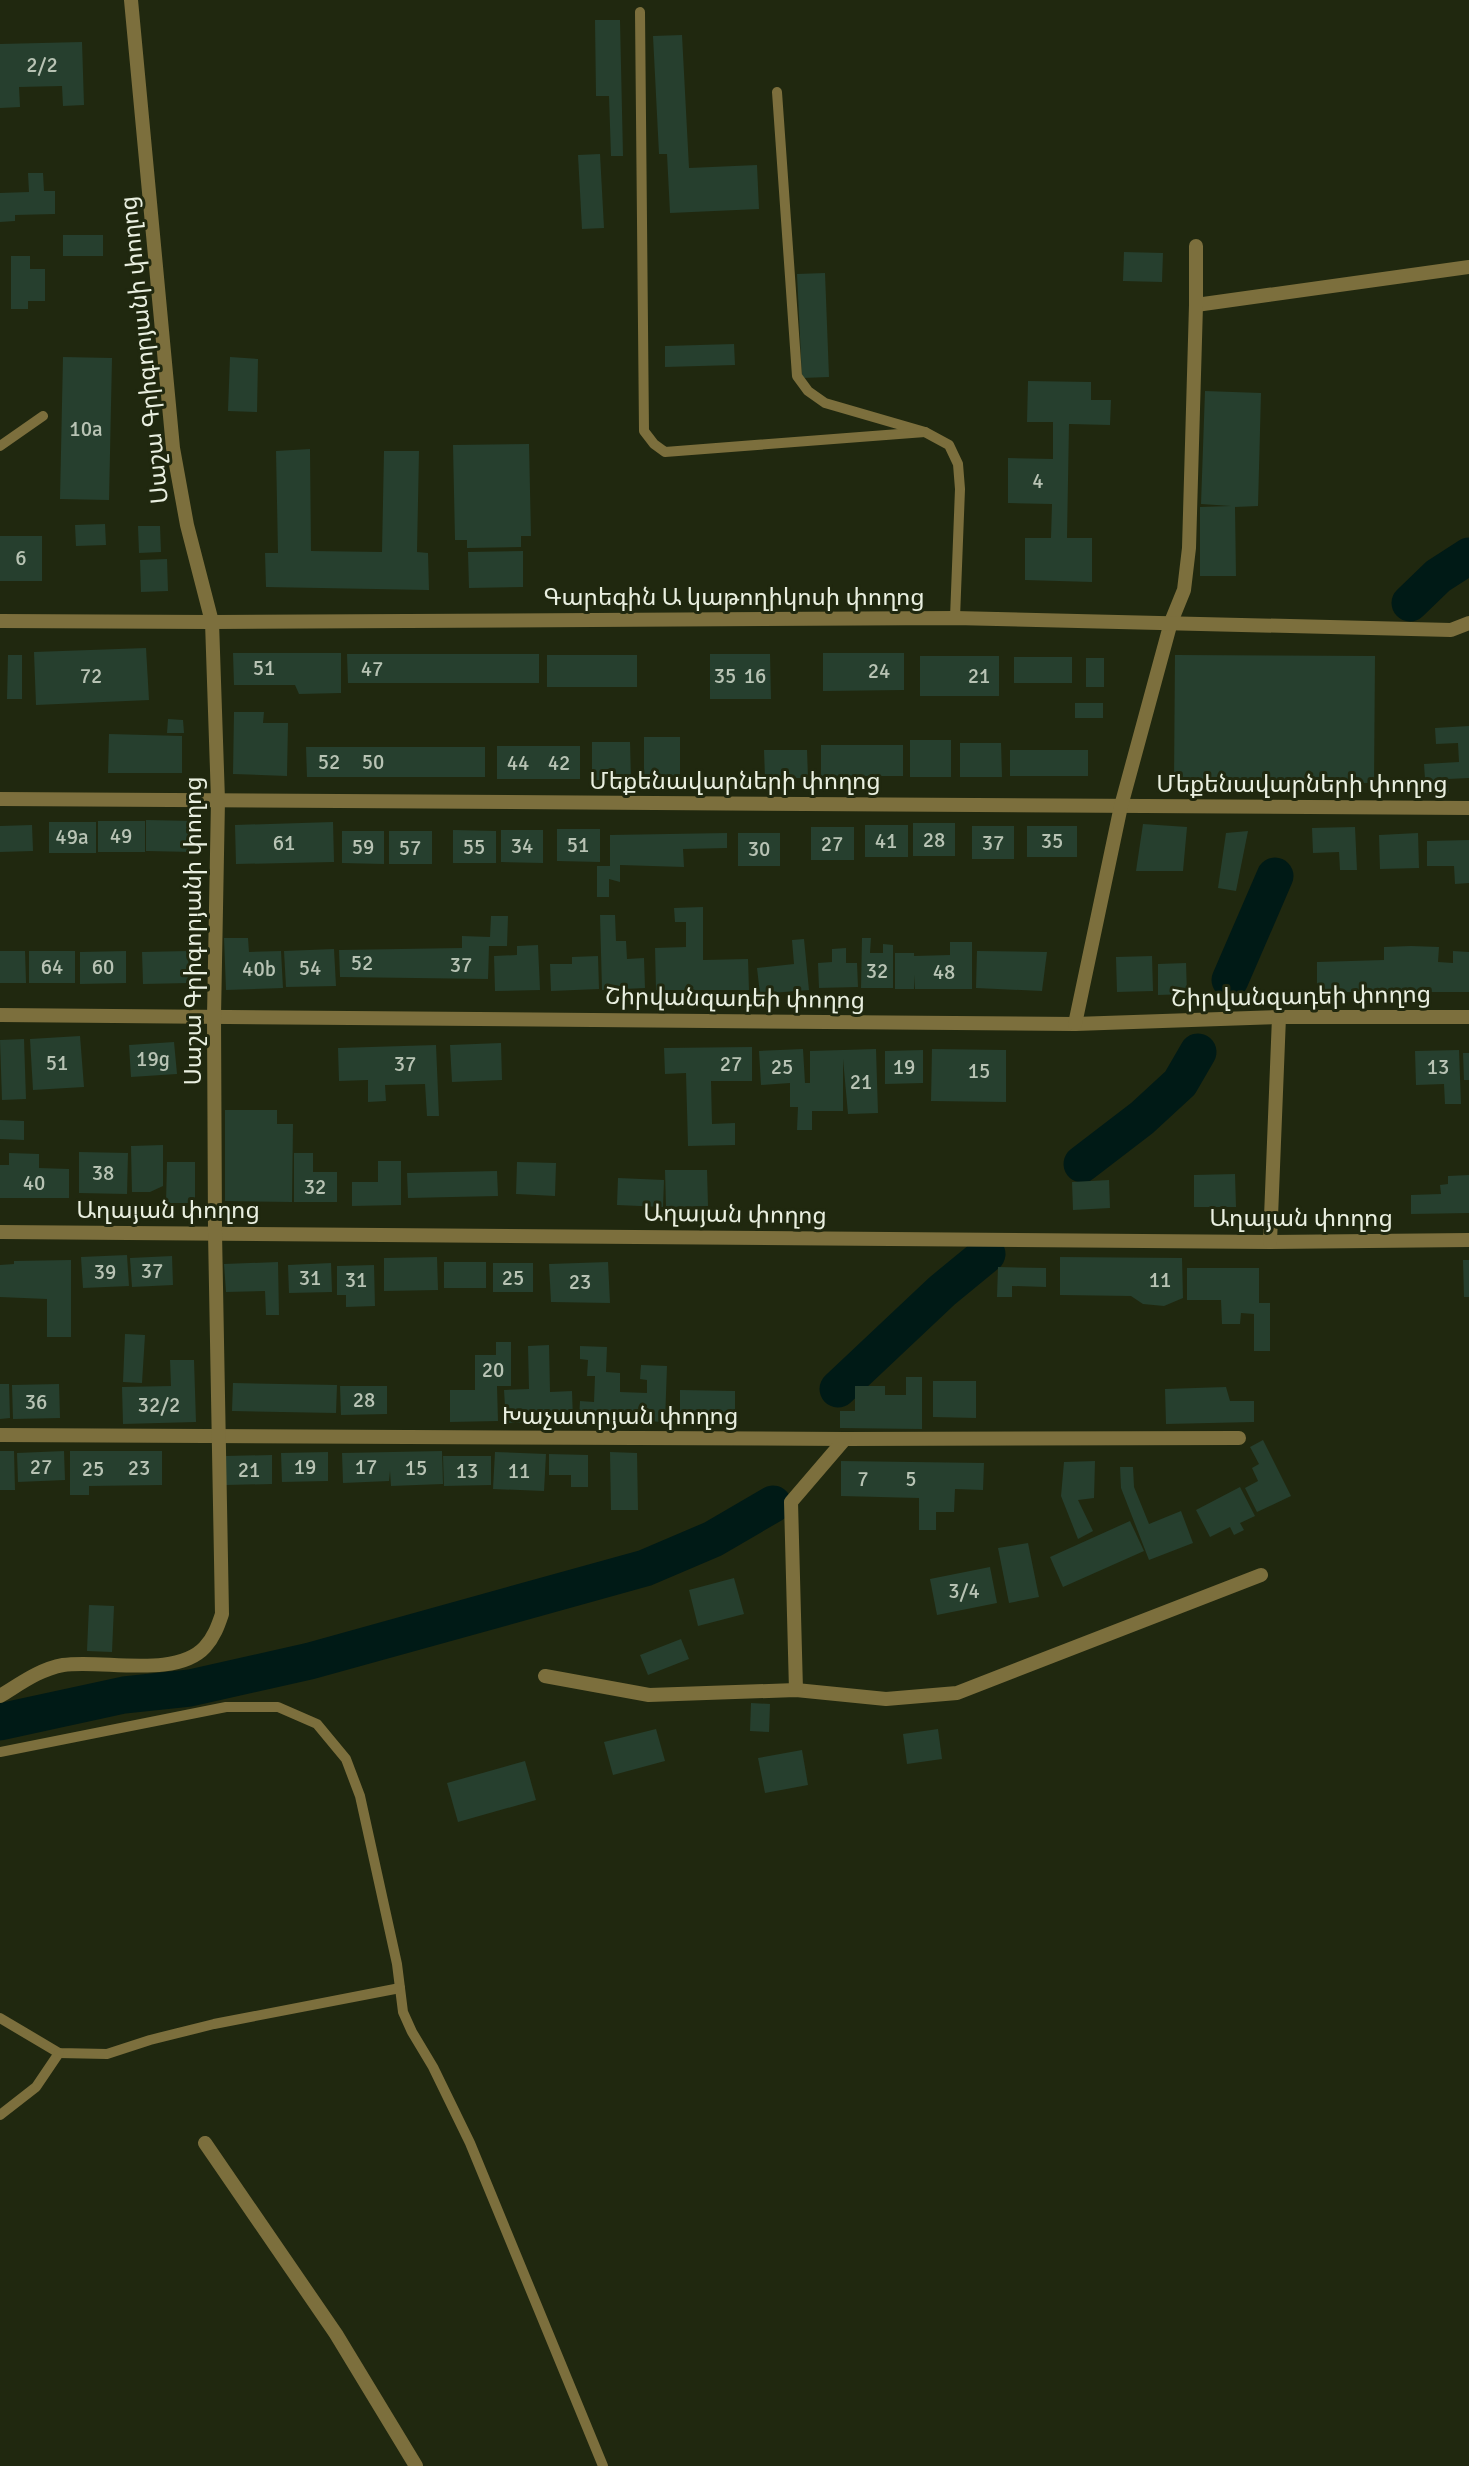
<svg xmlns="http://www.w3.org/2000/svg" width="1469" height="2466" viewBox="0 0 1469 2466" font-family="Signika,'Noto Sans Armenian',sans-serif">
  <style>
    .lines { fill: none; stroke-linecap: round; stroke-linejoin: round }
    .river { stroke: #001a16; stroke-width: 37 }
    .building { fill: #263f2e }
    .service { stroke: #7c6f3d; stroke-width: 10 }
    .minor { stroke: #7c6f3d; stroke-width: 14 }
    .tertiary { stroke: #7c6f3d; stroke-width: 14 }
    .labels { text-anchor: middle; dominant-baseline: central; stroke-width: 6; stroke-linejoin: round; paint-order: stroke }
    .number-label { font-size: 21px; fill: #b8c3b4 }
    .street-label { font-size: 24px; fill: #e9efe0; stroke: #20280f }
  </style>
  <rect width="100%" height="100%" fill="#20280f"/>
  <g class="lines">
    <!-- river -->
    <g class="river">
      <path d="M1410,603l28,-27 31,-20"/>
      <path d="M1230,980l45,-104"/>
      <path d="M1082,1164l60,-46 38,-35 18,-31"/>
      <path d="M838,1389l104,-98 45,-37"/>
      <path d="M0,1722l124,-27 66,-7 120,-27 335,-93 68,-29 60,-35"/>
    </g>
  </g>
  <!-- building -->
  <g class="building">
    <path d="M595,20h25l3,136h-12l-2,-60h-13z"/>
    <path d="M682,35l7,133 68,-3 2,44 -89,4 -3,-59h-8l-6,-118z"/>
    <path d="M82,42l2,63 -21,1 -1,-20 -43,1 1,20 -20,1v-64z"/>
    <path d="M600,154l4,74 -22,1 -4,-74z"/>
    <path d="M28,173h15l1,18h11v23l-40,1v6l-15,1v-29l29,-1z"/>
    <rect x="63" y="235" width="40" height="21"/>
    <path d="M1124,252l39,1 -1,29 -39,-1z"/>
    <path d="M11,256h19v13h15v32h-17v8h-17z"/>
    <path d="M825,273l4,104 -27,1 -5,-104z"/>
    <path d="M734,344l1,21 -70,2v-21z"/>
    <path d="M63,357l49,1 -3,142 -49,-1z"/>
    <path d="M230,357l28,2 -1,53 -29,-1z"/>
    <path d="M1028,381l63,1v18h20l-1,25 -41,-1 -2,114h25v44l-67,-2v-42h26l1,-34 -44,-1v-45l45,1v-37h-26z"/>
    <path d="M1205,391l56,2 -3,113 -23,1 1,69h-36v-69l31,-1 -30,-2z"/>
    <path d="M529,444l2,92h-10v11l-54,1v-8h-12l-2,-95z"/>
    <path d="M310,449l1,102 71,1 2,-101h35l-2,101 11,1 1,37 -163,-3 -1,-34h13l-2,-102z"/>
    <path d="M105,524l1,21 -30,1 -1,-21z"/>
    <path d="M138,526h22l1,26 -22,1z"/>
    <rect x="0" y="536" width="42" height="45"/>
    <path d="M523,551v36l-54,1 -1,-36z"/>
    <path d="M167,559l1,32 -27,1 -1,-32z"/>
    <path d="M146,648l3,52 -113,5 -2,-53z"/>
    <path d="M233,653h108v40l-42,1 -4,-9h-61z"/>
    <path d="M823,653h81v37l-81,1z"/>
    <path d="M347,654h192v29h-191z"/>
    <path d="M710,654h60l1,45h-61z"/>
    <path d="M8,655h14v44h-15z"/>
    <rect x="547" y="655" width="90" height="32"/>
    <path d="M1175,655l200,1 -1,127 -200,-1z"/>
    <rect x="920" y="656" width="79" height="40"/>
    <rect x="1014" y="657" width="58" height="26"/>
    <rect x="1086" y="658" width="18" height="29"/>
    <rect x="1075" y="703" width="28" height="15"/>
    <path d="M234,712h30l-1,11h25l-1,53 -54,-2z"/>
    <path d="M168,719l15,1 1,13h-17z"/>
    <path d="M1469,726v52l-21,1 1,14 -23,1 -2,-30 35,-2 -1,-19 -22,1 -1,-16z"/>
    <path d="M109,734l73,2v37h-74z"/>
    <rect x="644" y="737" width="36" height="41"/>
    <rect x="910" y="740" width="41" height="37"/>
    <path d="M592,742h38l1,38h-39z"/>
    <path d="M960,743h41l1,34h-42z"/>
    <rect x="821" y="745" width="82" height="31"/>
    <rect x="497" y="746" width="83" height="33"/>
    <path d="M306,747h179v30h-178z"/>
    <path d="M764,750h43l1,28h-43z"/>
    <rect x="1010" y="750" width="78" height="26"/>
    <path d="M146,820l47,1v31l-47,-1z"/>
    <rect x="98" y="821" width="47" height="31"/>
    <rect x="49" y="822" width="47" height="31"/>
    <path d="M333,822l1,40 -98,2 -1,-39z"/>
    <rect x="913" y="823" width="42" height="33"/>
    <path d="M1143,824l44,3 -4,44h-47z"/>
    <path d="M32,825l1,26 -33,1v-26z"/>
    <rect x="865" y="825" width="43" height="32"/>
    <rect x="972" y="826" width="42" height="33"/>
    <rect x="1027" y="826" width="50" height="31"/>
    <rect x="811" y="827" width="43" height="33"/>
    <path d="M1355,827l2,43h-17l-1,-18 -26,1 -1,-25z"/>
    <path d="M557,829h43v33l-43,-1z"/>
    <path d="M453,830l43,1v32h-43z"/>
    <path d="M501,830h42v33l-42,-1z"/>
    <path d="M342,831h42v33l-42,-1z"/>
    <rect x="389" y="831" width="43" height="33"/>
    <path d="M1248,831l-12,60 -18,-3 8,-55z"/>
    <path d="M727,833v15l-44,1 1,18 -64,-2v17l-11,-3v18h-12v-31h13v-31z"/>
    <rect x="738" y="833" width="42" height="33"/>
    <path d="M1418,833l1,35 -39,1 -1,-34z"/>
    <path d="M1469,840v43l-14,1 -1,-18h-27v-25z"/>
    <path d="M703,907v53l45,-1 1,31h-93l-1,-42 31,-1v-25h-11l-1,-14z"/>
    <path d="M600,915h15l1,26h10l1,18 17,-1 1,30 -43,2z"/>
    <path d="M491,916h17l-1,30h-18l-1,33 -148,-2 -1,-27 123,-2v-12l28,1z"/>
    <path d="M224,938h24l1,14 32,-1 2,37 -57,2z"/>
    <path d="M862,938h9l-1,15h13v-9l10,1v43h-32z"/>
    <path d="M804,939l5,51 -49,4 -3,-26 37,-4 -2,-24z"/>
    <path d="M950,942h22v47h-57v-14l-1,14h-19v-36h19v3l36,-1z"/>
    <path d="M538,945l2,45 -45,1 -1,-35 23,-1v-9z"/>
    <path d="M1411,946l28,1 -1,15 15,1v-12l16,1v40h-152v-30l67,-2v-13z"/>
    <path d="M846,948v15h11l1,24 -39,1 -1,-25 14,-1v-13z"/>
    <path d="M334,949l2,37 -50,1 -2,-36z"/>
    <path d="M0,951h25l1,32h-26z"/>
    <rect x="29" y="951" width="46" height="32"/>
    <path d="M126,951v32l-46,1v-32z"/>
    <path d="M188,951l1,32 -46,1 -1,-32z"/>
    <path d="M977,951l70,1 -5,39 -66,-3z"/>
    <path d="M598,956l1,33 -48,2 -1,-27h22v-7z"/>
    <path d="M1152,956l1,35 -36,1 -1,-35z"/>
    <path d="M1186,963l1,31 -29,1v-31z"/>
    <path d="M80,1036l4,51 -51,3 -3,-51z"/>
    <path d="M24,1039l2,60 -24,1 -2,-60z"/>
    <path d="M174,1042l3,32 -46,3 -2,-32z"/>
    <path d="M501,1043l1,37 -50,2 -2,-37z"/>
    <path d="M436,1045l3,71h-12l-2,-32 -40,1 1,16 -18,1v-22l-29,1 -1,-33z"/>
    <path d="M752,1047v34h-41l1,43 23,-1v22l-47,1 -2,-73 -21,1 -1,-26z"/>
    <path d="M803,1049l2,34h5v-32l66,-2 2,64 -30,1 -5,-55v52h-31v19h-15l1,-23h-8v-24l-29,2 -2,-34z"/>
    <path d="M932,1049l74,1v52l-75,-1z"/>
    <path d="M923,1050v33l-38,1v-33z"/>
    <path d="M1459,1050l2,54h-16l-1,-20 -28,1 -1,-34z"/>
    <path d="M1463,1053h6v27h-5z"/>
    <path d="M225,1110h52v14h16l-1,78 -67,-1z"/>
    <path d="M0,1120l24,1v19l-24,-1z"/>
    <path d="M163,1145v41l-13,6h-18l-1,-46z"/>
    <path d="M79,1152l49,1 -1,41 -48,-1z"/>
    <path d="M9,1153l30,1v14l30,1v29h-69v-33h9z"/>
    <path d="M294,1153h19v19h24v30h-43z"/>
    <path d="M378,1161h23v44l-49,1v-24h26z"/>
    <path d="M167,1162h28v41h-29z"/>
    <path d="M517,1162l39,1 -1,33 -39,-2z"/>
    <path d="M665,1170h42l1,36 -42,1z"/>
    <path d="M497,1171l1,25 -90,2 -1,-25z"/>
    <path d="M1235,1174l1,33h-42v-32z"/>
    <path d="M1469,1175v38l-58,1v-19l30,-1 -1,-9 8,-1v-8z"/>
    <path d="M618,1178l46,2 -1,27 -46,-2z"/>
    <path d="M1109,1180l1,28 -37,2 -1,-28z"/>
    <path d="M127,1255l2,31 -46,2 -2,-31z"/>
    <path d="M172,1256l1,29 -41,2 -2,-29z"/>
    <path d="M437,1257l1,33 -54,1v-33z"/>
    <path d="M1060,1257l122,1 1,40 -19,8 -21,-2 -12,-8 -71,-1z"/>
    <path d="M71,1260v77h-24v-38l-47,-2v-32l14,-1v-3z"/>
    <path d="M1463,1260h6v37h-5z"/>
    <path d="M278,1262l1,53h-13l-1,-24 -39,1 -2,-28z"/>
    <rect x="444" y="1262" width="42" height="26"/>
    <path d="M608,1262l2,41 -59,-1 -2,-38z"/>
    <path d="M331,1263l1,29 -43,1 -1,-28z"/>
    <rect x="493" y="1263" width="40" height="29"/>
    <path d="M374,1265l1,41 -29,1v-12h-9v-29z"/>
    <path d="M998,1267l48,1v19l-34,-1v11h-15z"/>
    <path d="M1187,1268h72v35h11v48h-16v-37l-13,-1 -1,11h-18l-1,-24h-34z"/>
    <path d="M125,1334l20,1 -3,48 -19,-1z"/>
    <path d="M496,1342h15v44h-14l1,35 -48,1v-32h25v-35h21z"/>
    <path d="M549,1345l1,47 22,-1 1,29 -67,3 -2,-33 25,-1 -1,-43z"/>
    <path d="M580,1346l27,1 -1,25 14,1v19l27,1v-13l-7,-1 1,-14 26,1 -2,56 -86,-4 1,-17 14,1 1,-26h-8l1,-16 -8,-1z"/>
    <path d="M170,1360h24l2,62 -73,2 -1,-37 49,-1z"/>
    <path d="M906,1377h16v52l-82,-1v-17h15v-25h30v9h21z"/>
    <path d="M933,1381h43v37l-43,-1z"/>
    <path d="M233,1383l104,2 -1,28 -104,-2z"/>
    <path d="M0,1384h9l1,34 -10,1z"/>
    <path d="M59,1384l1,34 -47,1 -1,-34z"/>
    <path d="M340,1386h47v28l-46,1z"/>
    <path d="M1226,1387l4,14h24v21l-88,2 -1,-35z"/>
    <path d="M680,1390l55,1v25l-55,-1z"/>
    <path d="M1263,1440l28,56 -34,16 -12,-24 13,-7 -6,-13 7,-4 -9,-17z"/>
    <path d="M0,1451h14l1,39h-15z"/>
    <path d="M64,1451l1,29 -47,2 -1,-29z"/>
    <path d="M70,1451h92v34l-73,1v9h-19z"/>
    <path d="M442,1451l1,33 -52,2 -1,-15 -1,10 -46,2 -1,-30z"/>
    <path d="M328,1452v29l-46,1 -1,-29z"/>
    <path d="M495,1452l51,2 -2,37 -51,-2z"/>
    <path d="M610,1452l27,1 1,57h-27z"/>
    <path d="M549,1454l39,1v32h-17v-12h-22z"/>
    <path d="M272,1455v29l-46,1 -1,-29z"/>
    <path d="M443,1456h48v29l-47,1z"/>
    <path d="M841,1461l143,2 -1,27 -28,-1 -1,23h-18v18h-17v-32l-78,-2z"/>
    <path d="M1095,1461l-1,37 -16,2 15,31 -15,8 -17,-43 3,-34z"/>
    <path d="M1120,1467h13l1,20 15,37 32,-13 12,32 -44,17 -28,-72z"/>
    <path d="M1240,1487l15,29 -15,7 4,7 -10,5 -4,-8 -20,10 -14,-27z"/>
    <path d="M1130,1521l14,30 -81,36 -13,-30z"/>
    <path d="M1028,1543l11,54 -30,6 -11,-55z"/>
    <path d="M990,1567l7,36 -60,12 -7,-36z"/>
    <path d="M734,1578l10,36 -46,12 -9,-36z"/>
    <path d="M89,1605l25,1 -2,46 -25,-1z"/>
    <path d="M681,1639l8,20 -41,16 -8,-20z"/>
    <path d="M751,1703l19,1 -1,28 -19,-1z"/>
    <path d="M656,1729l9,32 -52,14 -9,-33z"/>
    <path d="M938,1729l4,30 -35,5 -4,-30z"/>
    <path d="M802,1750l6,35 -43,8 -7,-35z"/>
    <path d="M525,1761l11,39 -78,22 -11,-39z"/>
  </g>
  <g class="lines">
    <!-- service -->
    <g class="service">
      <path d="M640,12l4,419 10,13 11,8 260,-20"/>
      <path d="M777,92l20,284 11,15 17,12 100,29 24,13 9,19 2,25 -5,129"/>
      <path d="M0,446l43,-30"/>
      <path d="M0,1752l226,-45h52l39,17 29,35 14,37 37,168 6,48 9,20 21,35 37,76 133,323"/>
      <path d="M0,2018l59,35 48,1 43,-14 64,-16 186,-36"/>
      <path d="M0,2115l36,-28 23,-34"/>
    </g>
    <!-- minor -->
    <g class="minor">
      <path d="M1196,305l273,-38"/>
      <path d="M0,799l1469,9"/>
      <path d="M0,1015l1075,9 204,-7h190"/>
      <path d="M1075,1024l46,-218 50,-184 13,-32 5,-42 7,-243v-59"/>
      <path d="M0,1232l1270,10 199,-2"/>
      <path d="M1270,1242l9,-225"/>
      <path d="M0,1435l845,4 394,-1"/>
      <path d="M545,1676l104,19 147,-5 90,9 71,-6 304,-118"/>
      <path d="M796,1690l-5,-188 54,-63"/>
      <path d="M0,1696c20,-12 40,-27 63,-31 39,-6 113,14 142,-18 9,-10 13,-21 17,-33l-7,-382 -1,-216 4,-216 -6,-178 -25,-97 -14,-77 -42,-448"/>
      <path d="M205,2143l131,191 80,132"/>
    </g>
    <!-- tertiary -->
    <path class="tertiary" d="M0,621l212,1 743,-4 496,12 18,-7"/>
  </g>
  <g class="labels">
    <!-- number labels -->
    <g class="number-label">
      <text x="42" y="65">2/2</text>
      <text x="86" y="429">10a</text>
      <text x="1038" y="481">4</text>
      <text x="21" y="558">6</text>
      <text x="264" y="668">51</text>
      <text x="372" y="669">47</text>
      <text x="879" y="671">24</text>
      <text x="91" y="676">72</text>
      <text x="725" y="676">35</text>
      <text x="755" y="676">16</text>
      <text x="979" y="676">21</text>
      <text x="329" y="762">52</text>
      <text x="373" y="762">50</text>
      <text x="518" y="763">44</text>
      <text x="559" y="763">42</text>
      <text x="121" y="836">49</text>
      <text x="72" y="837">49a</text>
      <text x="934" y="840">28</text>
      <text x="886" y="841">41</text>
      <text x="1052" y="841">35</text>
      <text x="284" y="843">61</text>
      <text x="993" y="843">37</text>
      <text x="832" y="844">27</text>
      <text x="578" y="845">51</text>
      <text x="522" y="846">34</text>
      <text x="363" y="847">59</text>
      <text x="474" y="847">55</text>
      <text x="410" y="848">57</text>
      <text x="759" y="849">30</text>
      <text x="362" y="963">52</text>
      <text x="461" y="965">37</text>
      <text x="52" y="967">64</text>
      <text x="103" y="967">60</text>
      <text x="310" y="968">54</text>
      <text x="259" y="969">40b</text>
      <text x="877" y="971">32</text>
      <text x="944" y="972">48</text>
      <text x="153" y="1059">19g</text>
      <text x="57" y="1063">51</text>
      <text x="405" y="1064">37</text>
      <text x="731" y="1064">27</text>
      <text x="782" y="1067">25</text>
      <text x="904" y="1067">19</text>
      <text x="1438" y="1067">13</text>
      <text x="979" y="1071">15</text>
      <text x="861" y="1082">21</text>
      <text x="103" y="1173">38</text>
      <text x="34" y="1183">40</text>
      <text x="315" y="1187">32</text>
      <text x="152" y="1271">37</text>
      <text x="105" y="1272">39</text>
      <text x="310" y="1278">31</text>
      <text x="513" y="1278">25</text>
      <text x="356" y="1280">31</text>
      <text x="1160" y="1280">11</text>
      <text x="580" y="1282">23</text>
      <text x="493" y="1370">20</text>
      <text x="364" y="1400">28</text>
      <text x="36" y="1402">36</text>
      <text x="159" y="1405">32/2</text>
      <text x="41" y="1467">27</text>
      <text x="305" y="1467">19</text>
      <text x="366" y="1467">17</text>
      <text x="139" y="1468">23</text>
      <text x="416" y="1468">15</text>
      <text x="93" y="1469">25</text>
      <text x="249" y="1470">21</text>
      <text x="467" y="1471">13</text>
      <text x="519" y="1471">11</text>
      <text x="863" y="1479">7</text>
      <text x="911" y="1479">5</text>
      <text x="964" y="1591">3/4</text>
    </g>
    <!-- street labels -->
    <g class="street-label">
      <text transform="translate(144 350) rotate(-96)">Սաշա Գրիգորյանի փողոց</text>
      <text x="734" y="597">Գարեգին Ա կաթողիկոսի փողոց</text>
      <text x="735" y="781">Մեքենավարների փողոց</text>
      <text x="1302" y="784">Մեքենավարների փողոց</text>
      <text transform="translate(193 931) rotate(-90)">Սաշա Գրիգորյանի փողոց</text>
      <text transform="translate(1301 996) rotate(-1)">Շիրվանզադեի փողոց</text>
      <text transform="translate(735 998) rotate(1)">Շիրվանզադեի փողոց</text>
      <text x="168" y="1210">Աղայան փողոց</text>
      <text transform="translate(735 1214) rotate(1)">Աղայան փողոց</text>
      <text x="1301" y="1218">Աղայան փողոց</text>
      <text x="620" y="1416">Խաչատրյան փողոց</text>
    </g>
  </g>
</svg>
